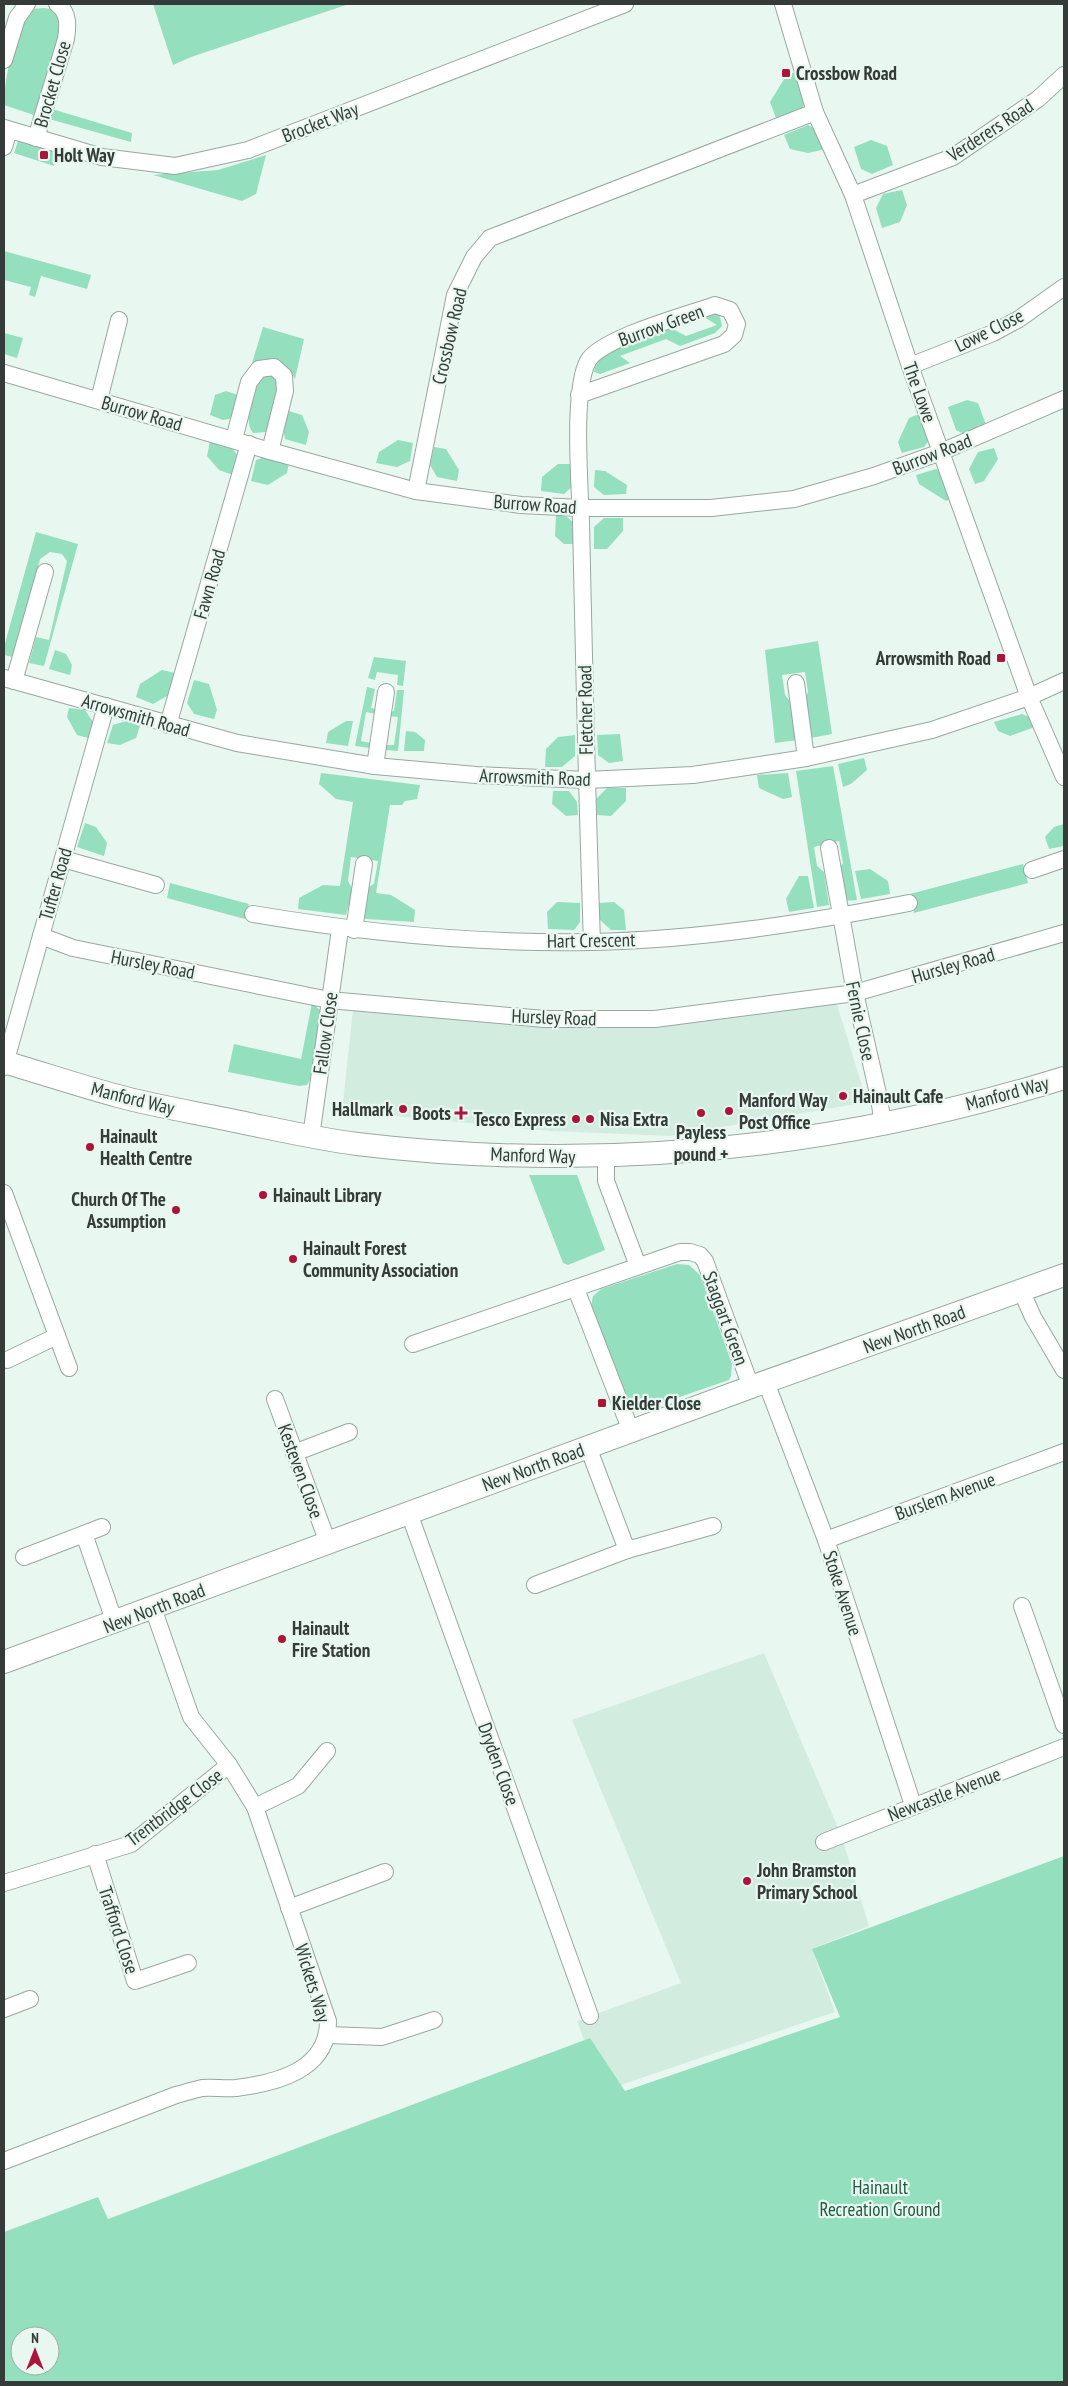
<svg xmlns="http://www.w3.org/2000/svg" width="1068" height="2386" viewBox="0 0 1068 2386" font-family="'PT Sans Narrow',sans-serif">
  <style>
    .built { fill: #d3ece0 }
    .green { fill: #94dfbe; fill-rule: evenodd }
    .lines { fill: none; stroke-linecap: round; stroke-linejoin: round }
    .street-casing { stroke: #98a8a0; stroke-width: 18 }
    .secondary-casing { stroke: #98a8a0; stroke-width: 24 }
    .street { stroke: #fff; stroke-width: 16 }
    .secondary { stroke: #fff; stroke-width: 22 }
    .poi-dot { fill: #ab153b; stroke: #e8f8f0; stroke-width: 2 }
    .labels { text-anchor: middle; dominant-baseline: central; stroke-width: 4.5; stroke-linejoin: round; paint-order: stroke }
    .poi-label { font-size: 19px; font-weight: bold; fill: #353b38; stroke: #e8f8f0; text-anchor: start }
    .street-label { font-size: 19px; fill: #353b38; stroke: #e8f8f0 }
    .park-label { font-size: 19px; fill: #205c45; stroke: #e8f8f0 }
  </style>
  <rect width="100%" height="100%" fill="#e8f8f0"/>
  <!-- built -->
  <g class="built">
    <path d="M836,1001l31,101 -197,34 -119,-5 -209,-20 11,-101 176,15z"/>
    <path d="M764,1653l77,182 28,91 -57,23 23,63 -232,79 -26,-70 104,-38 -109,-263z"/>
  </g>
  <!-- green -->
  <g class="green">
    <path d="M153,4h196l-158,53 -18,8z"/>
    <path d="M45,8c5,1 10,2 13,7 10,19 -17,79 -24,100l-30,-10c0,-28 11,-72 27,-96z"/>
    <path d="M797,71l11,29 -6,8 -26,10 -6,-16 16,-26z"/>
    <path d="M52,109l80,24 -1,9 -82,-23z"/>
    <path d="M808,125l11,6 7,18 -18,4 -18,-4 -6,-14z"/>
    <path d="M19,138l40,14 -5,14 -40,-13z"/>
    <path d="M871,140l16,6 6,19 -21,9 -11,-5 -7,-22z"/>
    <path d="M266,155l-10,39 -14,7 -89,-26 65,-5z"/>
    <path d="M902,190l5,15 -7,17 -18,6 -6,-20 7,-14z"/>
    <path d="M4,251l87,24 -4,14 -46,-13 -6,21 -6,-2 2,-8 -27,-7z"/>
    <path d="M714,312l5,1 3,13 -7,7 -35,13 -14,-7 -46,17 10,7 -30,11 -6,-2c3,-25 56,-37 77,-44l15,8 31,-11 -13,-8z"/>
    <path d="M263,327l41,12 -9,40c-9,-19 -24,-21 -43,-16z"/>
    <path d="M4,333l19,5 -6,20 -13,-4z"/>
    <path d="M271,375l9,5 -10,46 -4,6 -13,1c-11,-13 1,-41 8,-55z"/>
    <path d="M226,391l15,5 -7,22 -11,2 -13,-5 5,-20z"/>
    <path d="M967,400l11,3 8,22 -22,9 -8,-4 -8,-23z"/>
    <path d="M289,411l13,4 7,17 -3,13 -21,-6 -2,-11z"/>
    <path d="M924,412l8,25 -8,10 -22,6 -4,-11 11,-24z"/>
    <path d="M398,440l15,3 -3,18 -13,6 -21,-4 3,-11z"/>
    <path d="M210,441l21,6 7,9 -5,19 -14,-5 -12,-14z"/>
    <path d="M434,447l12,2 13,21 -2,11 -20,-4 -7,-12z"/>
    <path d="M994,448l4,11 -14,22 -9,3 -6,-15 9,-17z"/>
    <path d="M267,456l22,6 -2,11 -19,12 -17,-4 5,-21z"/>
    <path d="M558,464h16l1,20 -11,10 -23,-3 1,-14z"/>
    <path d="M936,469l11,5 7,24 -8,3 -27,-17 -3,-9z"/>
    <path d="M595,470l10,1 22,14 -1,9 -22,1 -10,-8z"/>
    <path d="M556,515h9l11,10 -1,19h-11l-9,-8z"/>
    <path d="M604,518h19v13l-16,18h-13v-22z"/>
    <path d="M36,532l42,12 -34,122 -15,-3 7,-26 13,3 18,-79 -5,-7 -12,-2 -10,7 -23,99 -13,-3v-8z"/>
    <path d="M818,641l14,93 -21,4 -6,-39 3,-7 -3,-20 -23,3 3,20 8,10 5,35 -23,3 -10,-93z"/>
    <path d="M55,650l11,4 6,11 -2,10 -21,-6z"/>
    <path d="M374,657l32,4 -3,25 -6,-1 1,-10 -21,-3 -2,8 -7,-2z"/>
    <path d="M162,670l13,3 -8,23 -14,8 -17,-7 4,-13z"/>
    <path d="M194,680l15,4 8,26 -3,9 -20,-5 -7,-11z"/>
    <path d="M367,687l8,2 -4,19 5,1v5l-10,-2 -5,29 9,2v5l-15,-2z"/>
    <path d="M397,690h7l-6,61 -12,-1v-5h8l4,-28 -10,-1v-4l6,-1z"/>
    <path d="M69,708l16,2 8,12 -5,16 -11,-3 -10,-18z"/>
    <path d="M1022,714l10,4 3,9 -25,9 -12,-5 -4,-9z"/>
    <path d="M126,721l14,5 -4,12 -16,7 -13,-2 6,-18z"/>
    <path d="M346,721h7l-5,25 -22,-3 2,-11z"/>
    <path d="M406,731l9,1 10,8 -1,11h-20z"/>
    <path d="M620,734l3,27 -14,2 -11,-8 -1,-20z"/>
    <path d="M575,735v21l-13,11h-17l1,-18 12,-12z"/>
    <path d="M864,758l3,12 -16,14 -8,3 -5,-23z"/>
    <path d="M833,766l24,134 -12,1 -6,-32 4,-6 -4,-22 -25,6 3,19 7,6 5,33 -12,2 -21,-136z"/>
    <path d="M321,773l99,12 -3,14 -12,2 -3,4h-12l-14,88 15,2 24,15 -1,12 -48,-3 -4,-5 3,-25 9,-5 4,-23 -27,-4 -3,24 5,9 -7,25 -48,-6 1,-11 24,-13 17,1 13,-84 -17,-3 -17,-15z"/>
    <path d="M788,773l4,24 -9,2 -24,-11 -2,-13z"/>
    <path d="M607,788h19v13l-15,15 -14,-1 -1,-16z"/>
    <path d="M553,791h16l8,11 1,13 -12,1 -14,-12z"/>
    <path d="M85,823l11,4 11,16 -3,13 -27,-9z"/>
    <path d="M1064,824v22l-15,3 -4,-12 9,-10z"/>
    <path d="M1023,864l5,19 -114,30 -4,-19z"/>
    <path d="M870,869l18,12 2,13 -29,5 -6,-28z"/>
    <path d="M799,876h9l6,32 -25,4 -3,-13z"/>
    <path d="M170,883l79,21 -4,15 -78,-21z"/>
    <path d="M557,902l23,1v19l-6,8 -26,-1 -1,-17z"/>
    <path d="M614,902l10,8 2,20h-15l-12,-11v-16z"/>
    <path d="M312,1003l9,8 -10,67 -4,7 -8,1 -71,-14 6,-28 67,15z"/>
    <path d="M529,1175h48l28,75 -37,15 -5,-2z"/>
    <path d="M677,1264l12,1 11,10 32,89 -1,12 -2,4 -93,32 -11,-10 -34,-96 2,-10 8,-7z"/>
    <path d="M1064,1856v526h-1060v-150l94,-35 10,22 482,-181 35,53 215,-74 -28,-68zM20,2336h30v30h-30z"/>
  </g>
  <g class="lines">
    <defs>
      <g id="street">
        <path d="M783,4l32,108 38,83 57,171 119,331 35,80"/>
        <path d="M4,60l13,-42 10,-14"/>
        <path d="M4,128l98,29 73,9 73,-16 377,-146"/>
        <path d="M36,138l30,-99c2,-13 3,-27 -9,-35"/>
        <path d="M4,147l5,-17"/>
        <path d="M853,195l100,-38 85,-58 26,-24"/>
        <path d="M910,366l83,-33 26,-14 45,-32"/>
        <path d="M4,373l266,78 146,40 105,14 60,3h130l83,-9 80,-23 67,-24 123,-53"/>
        <path d="M579,395l145,-51 10,-9 3,-11 -7,-14 -15,-5c-28,10 -114,33 -127,56 -16,29 -8,125 -7,161 3,140 6,280 11,420"/>
        <path d="M99,400l20,-80"/>
        <path d="M234,439l15,-57 10,-13 15,-2 10,9 1,15 -15,60"/>
        <path d="M416,491l39,-196 19,-38 16,-19 325,-126"/>
        <path d="M4,678l233,65 138,23 101,9 110,5 107,-5 113,-17 126,-28 97,-33 35,-16"/>
        <path d="M14,681l31,-109"/>
        <path d="M796,683l10,75"/>
        <path d="M168,725l81,-281"/>
        <path d="M375,766l11,-74"/>
        <path d="M829,848l26,145 24,105 4,27"/>
        <path d="M63,859l93,26"/>
        <path d="M1032,870l32,-11"/>
        <path d="M253,914c112,19 224,30 338,28 107,-2 214,-19 318,-39"/>
        <path d="M354,930l10,-66"/>
        <path d="M41,936l32,12 256,52 216,19h110l200,-26 209,-60"/>
        <path d="M4,1067l102,-361"/>
        <path d="M311,1137l29,-208"/>
        <path d="M606,1157v24l32,85"/>
        <path d="M4,1193l65,175"/>
        <path d="M576,1289l55,142"/>
        <path d="M1021,1290l12,27 31,53"/>
        <path d="M413,1344l267,-92h10l10,3 5,6 46,126"/>
        <path d="M7,1360l50,-24"/>
        <path d="M766,1382l60,158 87,265"/>
        <path d="M275,1399l53,144"/>
        <path d="M588,1447l39,103"/>
        <path d="M294,1453l55,-21"/>
        <path d="M409,1513l181,503"/>
        <path d="M84,1534l31,89"/>
        <path d="M826,1540l238,-88"/>
        <path d="M24,1557l78,-30"/>
        <path d="M535,1585l92,-35 86,-24"/>
        <path d="M1022,1606l42,119"/>
        <path d="M255,1807l43,-21 29,-35"/>
        <path d="M824,1842l240,-95"/>
        <path d="M95,1854l40,127 53,-18"/>
        <path d="M4,1883l127,-39 98,-79"/>
        <path d="M289,1908l96,-36"/>
        <path d="M4,2009l26,-10"/>
        <path d="M328,2035l54,2 52,-17"/>
        <path d="M4,2161l172,-66c8,-2 17,-5 26,-7 11,-1 23,1 34,0 41,-5 92,-18 92,-67l-73,-214 -26,-42 -38,-48 -38,-109"/>
      </g>
      <g id="secondary">
        <path d="M4,1062c38,11 76,24 114,34 40,11 81,17 122,26 39,8 78,17 117,22 240,29 477,5 707,-66"/>
        <path d="M4,1662l747,-275 313,-112"/>
      </g>
    </defs>
    <!-- street casing -->
    <use href="#street" class="street-casing"/>
    <!-- secondary casing -->
    <use href="#secondary" class="secondary-casing"/>
    <!-- street -->
    <use href="#street" class="street"/>
    <!-- secondary -->
    <use href="#secondary" class="secondary"/>
  </g>
  <!-- markers -->
  <g class="poi-dot">
    <rect x="781" y="68" width="10" height="10" rx="2.5"/>
    <rect x="39" y="150" width="10" height="10" rx="2.5"/>
    <rect x="996" y="653" width="10" height="10" rx="2.5"/>
    <circle cx="843" cy="1096" r="5"/>
    <circle cx="403" cy="1109" r="5"/>
    <circle cx="729" cy="1111" r="5"/>
    <path d="M458.5 1105.5h5v5h5v5h-5v5h-5v-5h-5v-5h5z"/>
    <circle cx="701" cy="1113" r="5"/>
    <circle cx="576" cy="1119" r="5"/>
    <circle cx="590" cy="1119" r="5"/>
    <circle cx="90" cy="1147" r="5"/>
    <circle cx="263" cy="1195" r="5"/>
    <circle cx="176" cy="1210" r="5"/>
    <circle cx="293" cy="1259" r="5"/>
    <rect x="597" y="1398" width="10" height="10" rx="2.5"/>
    <circle cx="282" cy="1639" r="5"/>
    <circle cx="747" cy="1881" r="5"/>
  </g>
  <g class="labels">
    <!-- poi labels -->
    <g class="poi-label">
      <text x="796" y="73">Crossbow Road</text>
      <text x="54" y="155">Holt Way</text>
      <text x="991" y="658" text-anchor="end">Arrowsmith Road</text>
      <text x="853" y="1096">Hainault Cafe</text>
      <text x="739" y="1100">Manford Way<tspan x="739" dy="22">Post Office</tspan></text>
      <text x="393" y="1109" text-anchor="end">Hallmark</text>
      <text x="451" y="1113" text-anchor="end">Boots</text>
      <text x="566" y="1119" text-anchor="end">Tesco Express</text>
      <text x="600" y="1119">Nisa Extra</text>
      <text x="701" y="1132" text-anchor="middle">Payless<tspan x="701" dy="22">pound +</tspan></text>
      <text x="100" y="1136">Hainault<tspan x="100" dy="22">Health Centre</tspan></text>
      <text x="273" y="1195">Hainault Library</text>
      <text x="166" y="1199" text-anchor="end">Church Of The<tspan x="166" dy="22">Assumption</tspan></text>
      <text x="303" y="1248">Hainault Forest<tspan x="303" dy="22">Community Association</tspan></text>
      <text x="612" y="1403">Kielder Close</text>
      <text x="292" y="1628">Hainault<tspan x="292" dy="22">Fire Station</tspan></text>
      <text x="757" y="1870">John Bramston<tspan x="757" dy="22">Primary School</tspan></text>
    </g>
    <!-- street labels -->
    <g class="street-label">
      <text transform="translate(52 84) rotate(-74)">Brocket Close</text>
      <text transform="translate(320 122) rotate(-21)">Brocket Way</text>
      <text transform="translate(990 130) rotate(-33)">Verderers Road</text>
      <text transform="translate(661 325) rotate(-20)">Burrow Green</text>
      <text transform="translate(989 330) rotate(-26)">Lowe Close</text>
      <text transform="translate(449 336) rotate(-77)">Crossbow Road</text>
      <text transform="translate(920 392) rotate(70)">The Lowe</text>
      <text transform="translate(142 413) rotate(16)">Burrow Road</text>
      <text transform="translate(932 454) rotate(-21)">Burrow Road</text>
      <text transform="translate(535 504) rotate(4)">Burrow Road</text>
      <text transform="translate(209 584) rotate(-74)">Fawn Road</text>
      <text transform="translate(585 710) rotate(-91)">Fletcher Road</text>
      <text transform="translate(136 715) rotate(16)">Arrowsmith Road</text>
      <text transform="translate(535 777) rotate(2)">Arrowsmith Road</text>
      <text transform="translate(55 884) rotate(-74)">Tufter Road</text>
      <text transform="translate(591 940) rotate(-1)">Hart Crescent</text>
      <text transform="translate(153 964) rotate(11)">Hursley Road</text>
      <text transform="translate(953 965) rotate(-16)">Hursley Road</text>
      <text transform="translate(554 1017) rotate(2)">Hursley Road</text>
      <text transform="translate(861 1021) rotate(78)">Fernie Close</text>
      <text transform="translate(325 1033) rotate(-82)">Fallow Close</text>
      <text transform="translate(1007 1093) rotate(-15)">Manford Way</text>
      <text transform="translate(133 1098) rotate(14)">Manford Way</text>
      <text transform="translate(533 1155) rotate(2)">Manford Way</text>
      <text transform="translate(726 1318) rotate(70)">Staggart Green</text>
      <text transform="translate(914 1329) rotate(-20)">New North Road</text>
      <text transform="translate(533 1467) rotate(-20)">New North Road</text>
      <text transform="translate(301 1471) rotate(70)">Kesteven Close</text>
      <text transform="translate(945 1496) rotate(-20)">Burslem Avenue</text>
      <text transform="translate(843 1593) rotate(72)">Stoke Avenue</text>
      <text transform="translate(154 1608) rotate(-21)">New North Road</text>
      <text transform="translate(499 1764) rotate(70)">Dryden Close</text>
      <text transform="translate(944 1794) rotate(-21)">Newcastle Avenue</text>
      <text transform="translate(174 1807) rotate(-37)">Trentbridge Close</text>
      <text transform="translate(119 1930) rotate(72)">Trafford Close</text>
      <text transform="translate(313 1983) rotate(73)">Wickets Way</text>
    </g>
    <!-- park labels -->
    <g class="park-label">
      <text x="880" y="2187">Hainault<tspan x="880" dy="22">Recreation Ground</tspan></text>
    </g>
  </g>
  <!-- border -->
  <rect width="1068" height="2386" fill="none" stroke="#353b38" stroke-width="10"/>
  <!-- north arrow -->
  <g transform="translate(35 2351)"><circle r="24" fill="#e8f8f0" stroke="#a0aca6"/>
  <path d="M0-4L9 19L0 12L-9 19Z" fill="#ab153b"/>
  <text y="-8" font-size="14" font-weight="bold" text-anchor="middle" fill="#353b38">N</text>
  </g>
</svg>
